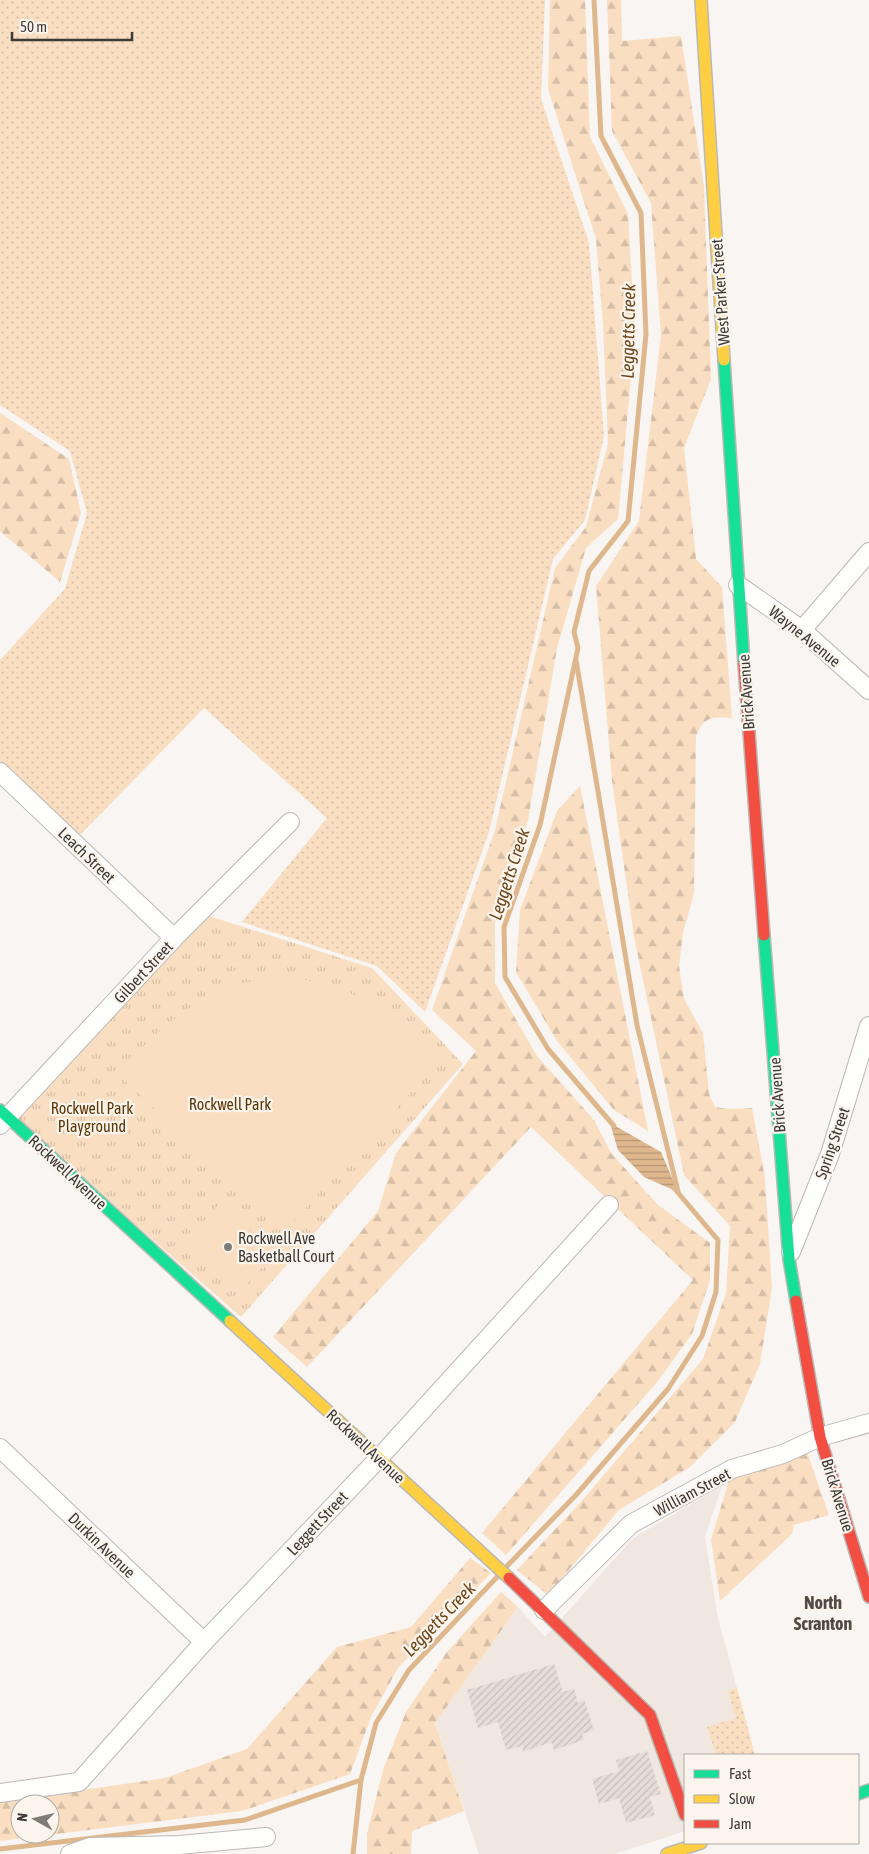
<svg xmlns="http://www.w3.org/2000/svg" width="869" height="1854" viewBox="0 0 869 1854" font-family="'Asap Condensed',sans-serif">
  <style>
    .built { fill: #f0e8e0 }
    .grass { fill: url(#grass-dots) }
    .forest { fill: url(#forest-firs); fill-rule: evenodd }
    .park { fill: url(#park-tufts) }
    .pitch { fill: #fadec2 }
    .water { fill: url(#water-rules) }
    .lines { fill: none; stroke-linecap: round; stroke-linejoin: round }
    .stream { stroke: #dfb78d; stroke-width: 5 }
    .building { fill: url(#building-hatch) }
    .street-casing { stroke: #bbb8b6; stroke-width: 20 }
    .fast-casing { stroke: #bbb8b6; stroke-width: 14 }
    .slow-casing { stroke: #bbb8b6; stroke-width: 14 }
    .jam-casing { stroke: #bbb8b6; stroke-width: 14 }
    .street { stroke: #fefefd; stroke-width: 18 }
    .fast { stroke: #16e098; stroke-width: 11 }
    .slow { stroke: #ffcf43; stroke-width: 11 }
    .jam { stroke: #f24e42; stroke-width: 11 }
    .poi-dot { fill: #7e7b78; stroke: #fcf5ee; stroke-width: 2 }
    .labels { text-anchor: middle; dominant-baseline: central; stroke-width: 4.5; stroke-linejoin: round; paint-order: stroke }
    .street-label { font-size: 16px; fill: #3c3a37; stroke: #fcf5ee }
    .park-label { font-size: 16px; fill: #5c3706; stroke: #fcf5ee }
    .poi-label { font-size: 16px; fill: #3c3a37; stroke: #fcf5ee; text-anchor: start }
    .water-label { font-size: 18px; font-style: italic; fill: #6e471c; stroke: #fcf5ee }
    .neighbourhood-label { font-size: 18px; font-weight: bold; fill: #514b46; stroke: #fcf5ee }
  </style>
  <defs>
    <pattern id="grass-dots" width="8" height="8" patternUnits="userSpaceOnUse" patternTransform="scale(1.25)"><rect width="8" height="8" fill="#fadec2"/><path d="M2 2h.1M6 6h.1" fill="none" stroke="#d7bfa7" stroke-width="1.8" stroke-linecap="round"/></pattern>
    <pattern id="forest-firs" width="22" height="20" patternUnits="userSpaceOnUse" patternTransform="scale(1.25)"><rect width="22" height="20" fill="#fadec2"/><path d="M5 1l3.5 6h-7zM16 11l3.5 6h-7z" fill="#d7bfa7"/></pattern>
    <pattern id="park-tufts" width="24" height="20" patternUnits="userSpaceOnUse" patternTransform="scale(1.25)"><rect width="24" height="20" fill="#fadec2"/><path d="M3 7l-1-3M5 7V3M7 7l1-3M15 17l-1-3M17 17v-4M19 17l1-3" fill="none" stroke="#d7bfa7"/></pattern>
    <pattern id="water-rules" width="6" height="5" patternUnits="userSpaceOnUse" patternTransform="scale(1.25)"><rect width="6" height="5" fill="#dfb78d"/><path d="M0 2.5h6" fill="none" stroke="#b69674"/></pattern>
    <pattern id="building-hatch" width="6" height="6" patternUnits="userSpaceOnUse" patternTransform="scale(1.25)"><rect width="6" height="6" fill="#e6ded6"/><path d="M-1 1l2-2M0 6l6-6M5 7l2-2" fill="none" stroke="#c6bfb8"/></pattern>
  </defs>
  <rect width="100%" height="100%" fill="#f8f5f2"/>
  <!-- built -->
  <path class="built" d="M722,1486l-17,51 13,81 19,70 -9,2 7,28 -28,9 9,28h-31v76l-70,23h-136l-44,-131 83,-116 27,30 88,-99z"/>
  <!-- grass -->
  <g class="grass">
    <path d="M0,0h545l-4,99 48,144 15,193 -19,84 -32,39 -64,273 -64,180 -48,-46 -135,-44 85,-104 -123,-110 -124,127 -80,-70v-105l65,-71 22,-76 -17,-62 -70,-46z"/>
    <path d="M737,1688l18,67h-39l-9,-28 28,-9 -7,-28z"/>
  </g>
  <!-- forest -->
  <g class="forest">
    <path d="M550,0h35l5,137 38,77 7,119 -17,186 -32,29 -29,100 -29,172 -33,102v61l42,73 57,64 17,33 47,52 52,38v37l-18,54 -34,47 -152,174 -24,-22 211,-253 -162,-153 -224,240 -34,-30 105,-126 18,-58 80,-102 -44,-41 63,-180 60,-262 31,-41 22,-83 -5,-120 -7,-85 -48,-150z"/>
    <path d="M607,0h14l1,41 59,-5 23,151 7,192 -27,69 12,111 26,28 10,131c-20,-1 -27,-3 -36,18l-2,157 -11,40 -4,33 5,33 19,34 6,61 6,13 15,2 22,-1 13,70 7,110 -12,76 -25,58 -45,45 -71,43 -71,85 -31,-25 62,-66 124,-145 23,-66 4,-67 -46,-51 -50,-238 -22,-156 -16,-195 43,-65 22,-186 -10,-132 -39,-72z"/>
    <path d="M0,413l69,46 12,54 -21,69 -60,-51z"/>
    <path d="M580,786l68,345 -34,-21 -57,-69 -41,-69 4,-62 37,-99z"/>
    <path d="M807,1452l22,63 -35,10 -2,9 -72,67 -9,-61 18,-60z"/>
    <path d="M470,1558l21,15 -93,95 -27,49 -21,57 -108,37 -242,30v-39l165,-24 82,-29 90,-102 74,-20zM20,1804h30v30h-30z"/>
    <path d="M501,1592l17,15 -83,116 29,88 -52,20 -1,23h-44v-20l16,-64 23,-58 41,-60z"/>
  </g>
  <!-- park -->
  <path class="park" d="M206,915l166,53 91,96 -222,253 -228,-200z"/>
  <!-- pitch -->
  <g class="pitch">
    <path d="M275,975c47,5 96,21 132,53 11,11 20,24 30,36l-153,167 -168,-159c33,-31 70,-70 114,-85 14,-5 30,-8 45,-12z"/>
    <path d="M220,1203l54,51 -35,39 -54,-50z"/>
  </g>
  <!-- water -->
  <path class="water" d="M610,1123l51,29 17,40 -34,-15 -26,-27z"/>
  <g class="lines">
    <!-- stream -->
    <g class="stream">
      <path d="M594,0l7,136 40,77 5,121 -18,187 -39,50 -15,61 4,16 -38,177 -36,102 1,50 43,72 66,77"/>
      <path d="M576,660l61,365 41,166"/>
      <path d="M507,1566l69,-71 92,-106 34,-53 14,-44 2,-52 -44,-52"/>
      <path d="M0,1849l245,-29 116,-40"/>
      <path d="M353,1854l8,-74 15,-57 33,-53 89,-94"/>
    </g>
  </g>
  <!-- building -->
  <g class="building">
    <path d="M554,1664l9,28 11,-4 4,15 6,-4 10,31 -12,4 2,6 -30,10 -3,-8 -28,10v-6l-17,4 -8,-28 -20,6 -11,-38z"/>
    <path d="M647,1751l14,43 -11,3 5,18 -29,8 -7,-25 -20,6 -7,-25 27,-8 -3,-11z"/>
  </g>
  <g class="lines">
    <defs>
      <g id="street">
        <path d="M738,585l64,45 67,60"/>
        <path d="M802,630l67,-78"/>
        <path d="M0,772l174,166"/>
        <path d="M0,1125l174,-187 116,-116"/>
        <path d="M791,1252l39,-98 39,-128"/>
        <path d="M0,1448l204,194"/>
        <path d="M544,1610l87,-86 101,-55 51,-15 37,-17 49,-14"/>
        <path d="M0,1793l79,-11 125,-140 175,-184 230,-253"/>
        <path d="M70,1854l20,-7 89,-2 87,-8"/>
      </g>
      <g id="fast">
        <path d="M724,360l20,304"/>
        <path d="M764,935l25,324 7,42"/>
        <path d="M0,1110l230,211"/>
        <path d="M858,1794l11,-4"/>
      </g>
      <g id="slow">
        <path d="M701,0l23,360"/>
        <path d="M230,1321l279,257"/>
        <path d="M667,1854l34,-11"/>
      </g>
      <g id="jam">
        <path d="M744,664l20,271"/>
        <path d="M796,1301l24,136 49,160"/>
        <path d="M509,1578l141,137 35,100"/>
      </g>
    </defs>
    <!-- street casing -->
    <use href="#street" class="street-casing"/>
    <!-- fast casing -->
    <use href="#fast" class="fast-casing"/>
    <!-- slow casing -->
    <use href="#slow" class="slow-casing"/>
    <!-- jam casing -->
    <use href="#jam" class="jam-casing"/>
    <!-- street -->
    <use href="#street" class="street"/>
    <!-- fast -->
    <use href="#fast" class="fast"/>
    <!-- slow -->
    <use href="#slow" class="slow"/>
    <!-- jam -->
    <use href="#jam" class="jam"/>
  </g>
  <!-- markers -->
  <circle class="poi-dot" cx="228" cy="1247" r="5"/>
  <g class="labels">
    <!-- street labels -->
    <g class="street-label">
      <text transform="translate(720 292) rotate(-94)">West Parker Street</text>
      <text transform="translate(805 636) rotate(39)">Wayne Avenue</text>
      <text transform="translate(746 692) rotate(-94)">Brick Avenue</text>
      <text transform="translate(87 855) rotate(44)">Leach Street</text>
      <text transform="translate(143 972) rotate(-47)">Gilbert Street</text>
      <text transform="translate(777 1095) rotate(-94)">Brick Avenue</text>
      <text transform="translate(832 1143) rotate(-71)">Spring Street</text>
      <text transform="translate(68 1172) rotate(43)">Rockwell Avenue</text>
      <text transform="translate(366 1446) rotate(43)">Rockwell Avenue</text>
      <text transform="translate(692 1492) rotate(-28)">William Street</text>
      <text transform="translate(838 1495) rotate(73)">Brick Avenue</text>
      <text transform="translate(317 1523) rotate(-47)">Leggett Street</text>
      <text transform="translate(102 1545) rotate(44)">Durkin Avenue</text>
    </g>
    <!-- park labels -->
    <g class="park-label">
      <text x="230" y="1104">Rockwell Park</text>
      <text x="92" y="1108">Rockwell Park<tspan x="92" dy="18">Playground</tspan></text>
    </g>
    <!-- poi labels -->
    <g class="poi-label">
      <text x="238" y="1238">Rockwell Ave<tspan x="238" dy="18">Basketball Court</tspan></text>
    </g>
    <!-- water labels -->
    <g class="water-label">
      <text transform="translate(628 331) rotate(-89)">Leggetts Creek</text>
      <text transform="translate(509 874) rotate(-72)">Leggetts Creek</text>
      <text transform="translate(439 1619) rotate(-46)">Leggetts Creek</text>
    </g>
    <!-- neighbourhood labels -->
    <g class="neighbourhood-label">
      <text x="823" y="1602">North<tspan x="823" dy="21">Scranton</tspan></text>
    </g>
  </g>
  <!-- legend -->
  <rect x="684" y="1754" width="175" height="90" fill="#fcf5ee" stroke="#afaaa5"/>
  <rect x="694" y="1770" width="25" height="8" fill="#16e098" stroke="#afaaa5"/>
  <text x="729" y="1779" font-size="15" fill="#3c3a37">Fast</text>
  <rect x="694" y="1795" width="25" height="8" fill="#ffcf43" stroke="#afaaa5"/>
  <text x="729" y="1804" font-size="15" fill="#3c3a37">Slow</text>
  <rect x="694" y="1820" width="25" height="8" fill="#f24e42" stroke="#afaaa5"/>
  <text x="729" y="1829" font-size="15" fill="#3c3a37">Jam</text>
  <!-- north arrow -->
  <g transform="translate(35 1819) rotate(278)"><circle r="24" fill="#fcf5ee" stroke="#afaaa5"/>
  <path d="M0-4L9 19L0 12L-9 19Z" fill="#7e7b78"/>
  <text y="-8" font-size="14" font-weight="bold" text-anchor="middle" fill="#3c3a37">N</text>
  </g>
  <!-- scale -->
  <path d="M12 32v8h120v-8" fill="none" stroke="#3c3a37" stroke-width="2.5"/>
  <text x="20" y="32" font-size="15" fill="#3c3a37" stroke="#fcf5ee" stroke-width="4" paint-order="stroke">50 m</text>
</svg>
